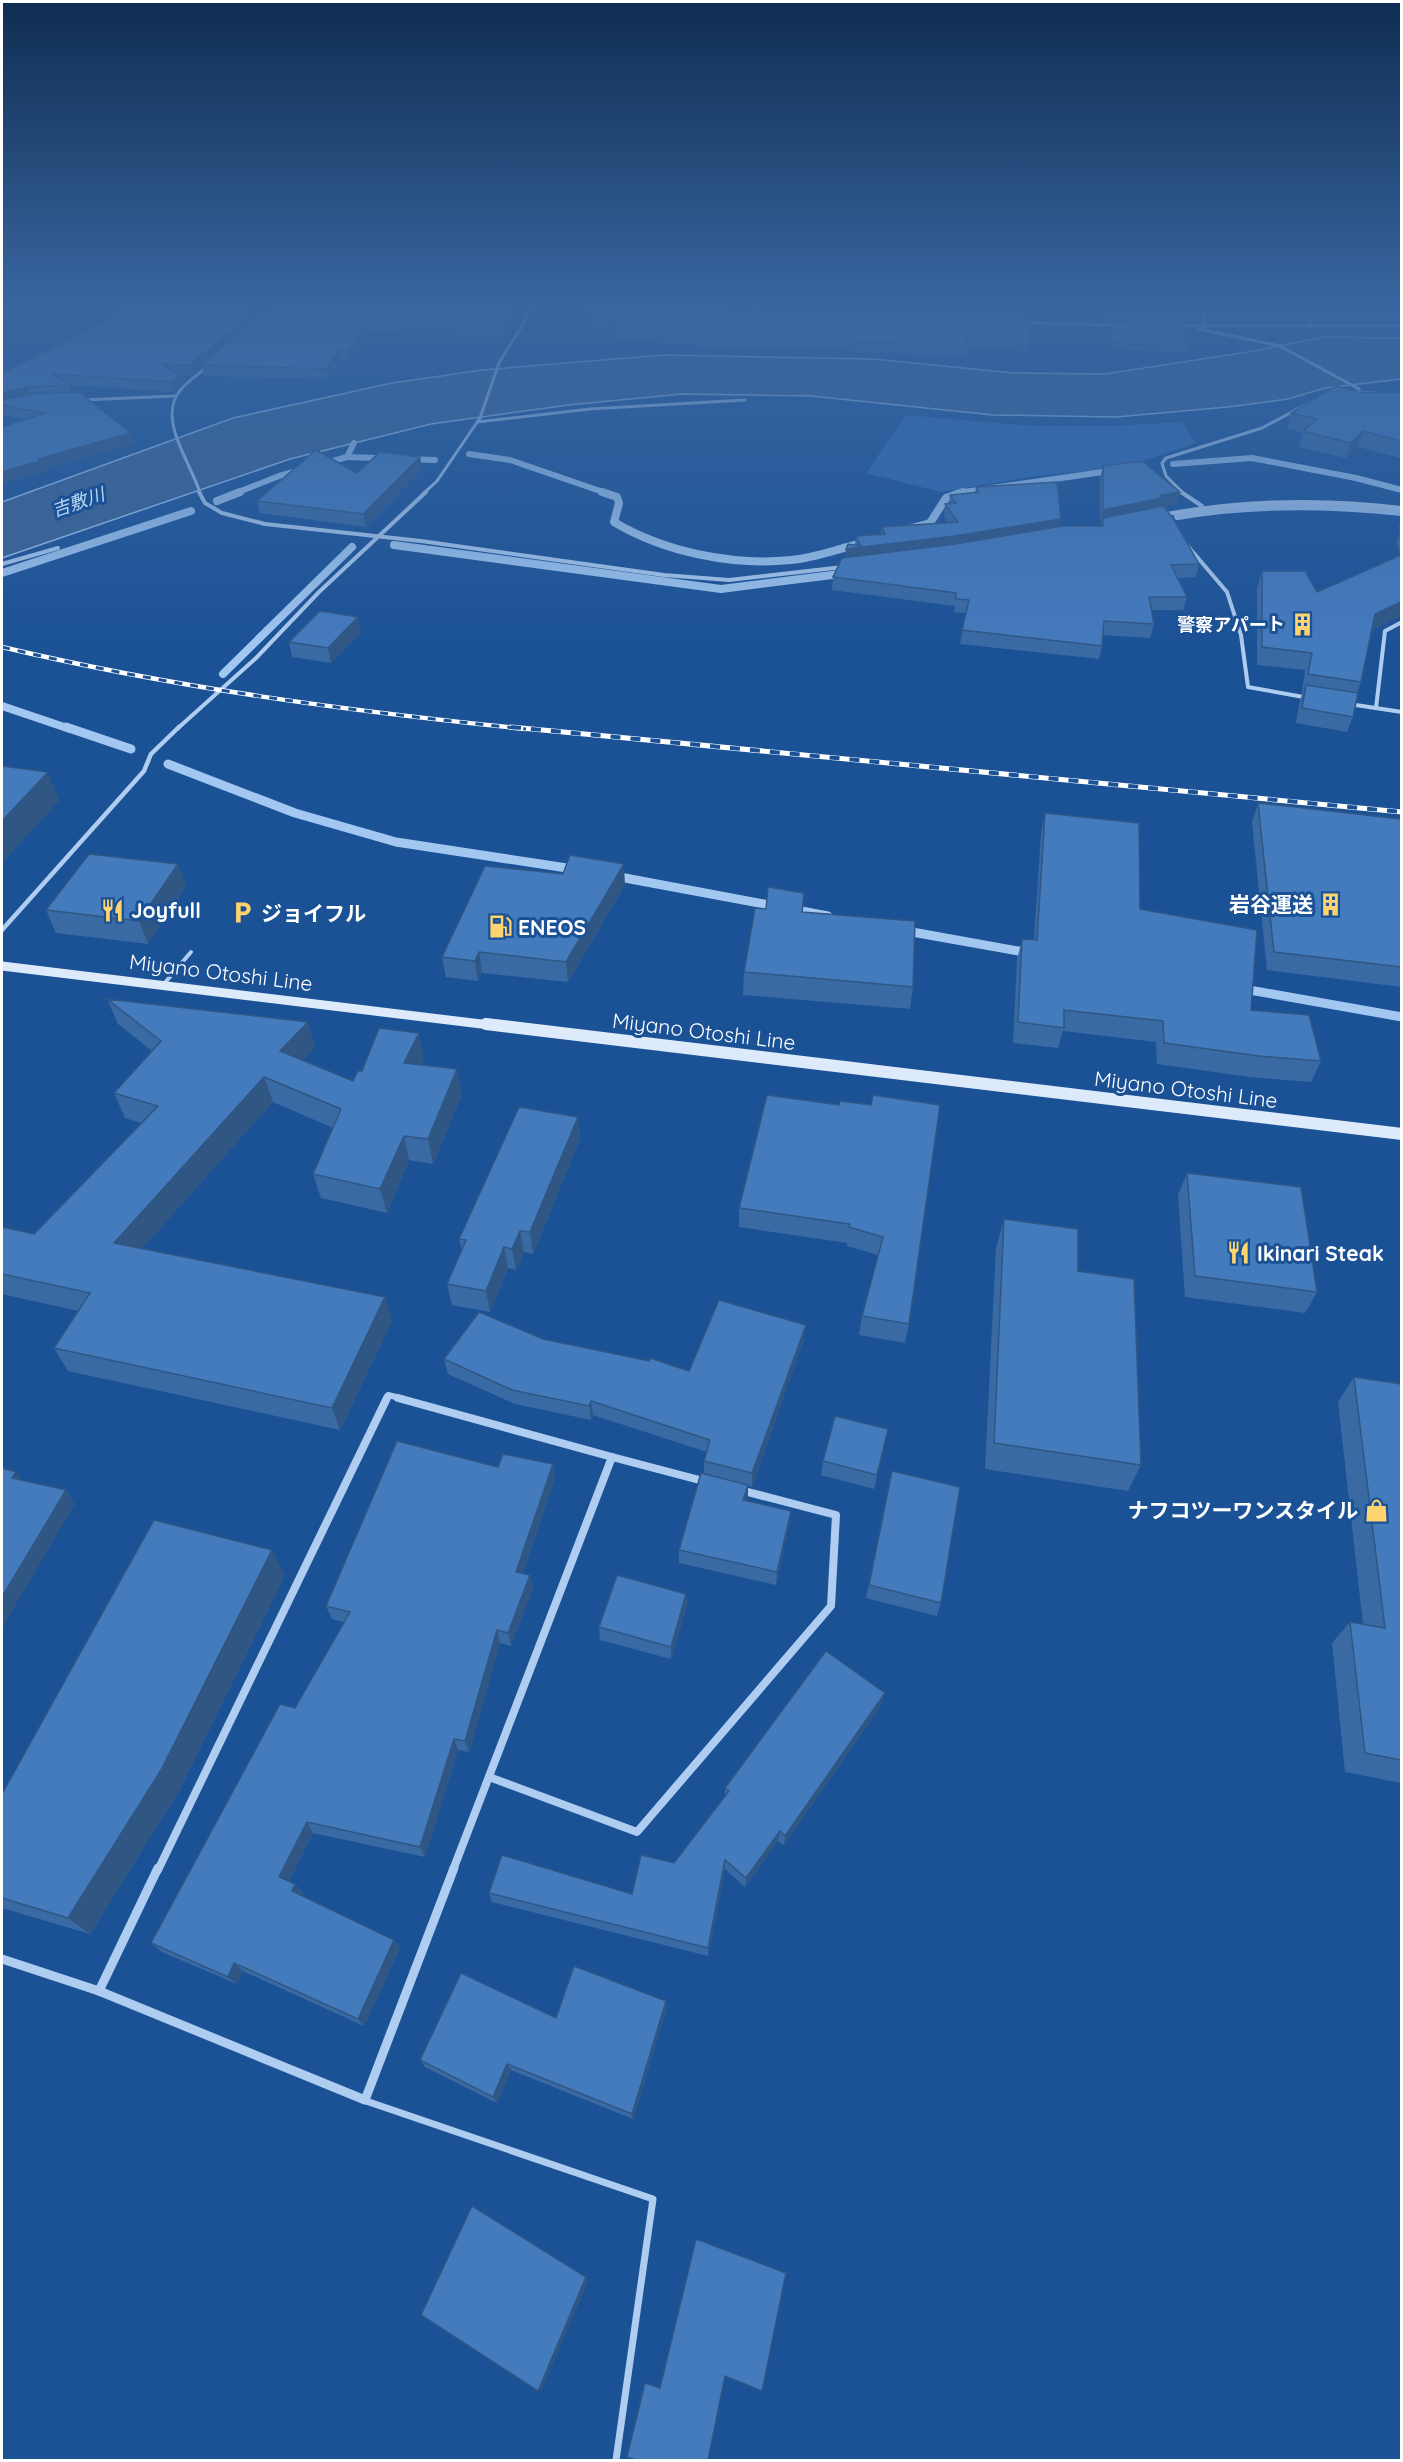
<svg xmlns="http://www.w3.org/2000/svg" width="1403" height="2462" viewBox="0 0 1403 2462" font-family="Quicksand,'Noto Sans JP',sans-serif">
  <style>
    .green { fill: #2f6cb4 }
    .water { fill: #3b6293; stroke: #a2c8f2; stroke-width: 1.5 }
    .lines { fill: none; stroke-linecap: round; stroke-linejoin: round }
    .stream-far2 { stroke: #a2c8f2; stroke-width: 6 }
    .stream-far1 { stroke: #a2c8f2; stroke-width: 8 }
    .stream { stroke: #a2c8f2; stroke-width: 9 }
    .lane-far1 { stroke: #afcdf0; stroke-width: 4 }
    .lane { stroke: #afcdf0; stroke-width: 7 }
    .street-far5 { stroke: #afcdf0; stroke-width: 3 }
    .street-far4 { stroke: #afcdf0; stroke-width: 4 }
    .street-far3 { stroke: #afcdf0; stroke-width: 4.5 }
    .street-far2 { stroke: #afcdf0; stroke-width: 6 }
    .street-far1 { stroke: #afcdf0; stroke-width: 8 }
    .street { stroke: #afcdf0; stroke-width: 9 }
    .secondary-far1 { stroke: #dceafb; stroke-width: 9 }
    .secondary { stroke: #dceafb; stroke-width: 12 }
    .rail-far1-casing { stroke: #fff; stroke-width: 4.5 }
    .rail-casing { stroke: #fff; stroke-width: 5 }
    .rail-far1 { stroke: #1b5296; stroke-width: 3; stroke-dasharray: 8; stroke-linecap: butt }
    .rail { stroke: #1b5296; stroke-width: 4; stroke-dasharray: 10; stroke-linecap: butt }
    .wall { fill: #3a6aa3 }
    .shaded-wall { fill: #305684 }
    .building { fill: #447bbd; stroke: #305684; stroke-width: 1.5 }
    .labels { text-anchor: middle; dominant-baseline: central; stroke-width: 6; stroke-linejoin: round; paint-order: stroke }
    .far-water-label { font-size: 18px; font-style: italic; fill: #bbd7f6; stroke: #1b5296 }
    .far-poi-label { font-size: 18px; font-weight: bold; fill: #fff; stroke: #1b5296; text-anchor: end }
    .poi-label { font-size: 21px; font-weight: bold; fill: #fff; stroke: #1b5296; text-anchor: start }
    .street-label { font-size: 21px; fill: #fff; stroke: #1b5296 }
  </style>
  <rect width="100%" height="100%" fill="#1b5296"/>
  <!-- green -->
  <path class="green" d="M906,415l128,11h79l69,-4 14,21 -53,18 4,4 -112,11 -94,16 -75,-19z"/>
  <!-- water -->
  <path class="water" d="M1324,337l77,1v41l-76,9 -37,11 -60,8 -112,10 -123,-2 -182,-19 -129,-2 -114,11 -137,19 -141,35 -288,99v-56l231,-84 159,-35 90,-13 182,-15 209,4 141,14 91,1 149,-23z"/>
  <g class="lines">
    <!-- stream-far2 -->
    <g class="stream-far2">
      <path d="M469,454l41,6 96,33"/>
      <path d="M347,457l88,3"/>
      <path d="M1173,464l79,-6 104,20 46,12"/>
      <path d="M236,493l43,-17 68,-19 7,-14"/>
      <path d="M957,493l160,-23"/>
    </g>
    <!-- stream-far1 -->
    <g class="stream-far1">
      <path d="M602,492l15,5 2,6 -5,19c50,30 119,44 177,38 24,-2 49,-12 72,-17"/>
      <path d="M217,501l23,-9"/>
      <path d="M1178,516c75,-13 148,-12 224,-4"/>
      <path d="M908,529l22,-6 16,-25 17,-6"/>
      <path d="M394,545l327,44 127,-16"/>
      <path d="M2,573l189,-62"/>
      <path d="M223,674l129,-127"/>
      <path d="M2,706l68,23"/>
    </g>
    <!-- stream -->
    <g class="stream">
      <path d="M66,727l65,22"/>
      <path d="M168,764l127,49 101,29 184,28"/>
      <path d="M609,875l219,41"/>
      <path d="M901,930l134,24"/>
      <path d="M1238,988l164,29"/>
    </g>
    <!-- lane-far1 -->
    <path class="lane-far1" d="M163,985l28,-33"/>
    <!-- lane -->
    <path class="lane" d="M366,2101l287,98 -37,261"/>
    <!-- street-far5 -->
    <g class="street-far5">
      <path d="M517,305l83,3"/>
      <path d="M1203,305l2,21"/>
      <path d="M1299,305l13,21"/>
      <path d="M1021,323l95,2"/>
      <path d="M1174,326h228"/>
      <path d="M1199,329l81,17 79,43"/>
      <path d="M1346,392l32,1"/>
      <path d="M83,400l92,-4"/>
      <path d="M477,422l113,-13 155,-9"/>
      <path d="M200,493c-8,-28 -40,-69 -23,-98 7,-12 21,-20 31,-29"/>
      <path d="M424,493l13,-12 43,-63 19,-55 35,-57"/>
      <path d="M1183,493l-17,-17 -4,-13 4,-5 96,-30 60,-32"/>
    </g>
    <!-- street-far4 -->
    <g class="street-far4">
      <path d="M199,492l6,11 17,10 43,11 156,17 243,34 65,5 114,-13"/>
      <path d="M1181,492l21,14"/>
      <path d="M1161,515c81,-15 160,-17 241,-7"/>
      <path d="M1186,544l41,48 14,43 7,52 61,11"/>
      <path d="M2,564l56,-16"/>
      <path d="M1349,704l53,8"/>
      <path d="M1376,708l9,-77 17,-9"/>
      <path d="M177,729l78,-70 64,-67 107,-100"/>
    </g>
    <!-- street-far3 -->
    <path class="street-far3" d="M2,930l142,-159 7,-17 28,-27"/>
    <!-- street-far2 -->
    <path class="street-far2" d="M386,1399l2,-4 16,4"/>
    <!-- street-far1 -->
    <g class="street-far1">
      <path d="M398,1398l214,59 -159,413"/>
      <path d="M612,1457l95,25"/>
      <path d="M489,1777l148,55 194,-226 5,-91 -96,-25"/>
      <path d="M158,1870l229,-472"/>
    </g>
    <!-- street -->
    <g class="street">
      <path d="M2,1959l97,32"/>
      <path d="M99,1991l266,109 89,-232"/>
      <path d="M99,1991l59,-123"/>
    </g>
    <!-- secondary-far1 -->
    <path class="secondary-far1" d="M2,966l496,60"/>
    <!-- secondary -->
    <path class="secondary" d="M486,1024l916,110"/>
    <defs>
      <path id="rail-far1" d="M2,647c173,41 347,64 524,82"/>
      <path id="rail" d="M511,727l891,85"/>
    </defs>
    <!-- rail-far1 casing -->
    <use href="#rail-far1" class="rail-far1-casing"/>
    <!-- rail casing -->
    <use href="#rail" class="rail-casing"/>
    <!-- rail-far1 -->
    <use href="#rail-far1" class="rail-far1"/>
    <!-- rail -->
    <use href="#rail" class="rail"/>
  </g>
  <!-- wall -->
  <g class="wall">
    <path d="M2,305h525l1,4 -21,28 -139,-5 -18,29h-10l-12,18 -124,-3 -2,-9 -9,8h-13l2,10 -8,7 -105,-7 2,8 60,40 3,11 -91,25 1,3 -20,-53 -22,-4v-42l106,-53 -106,-14z"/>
    <path d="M594,305h432l-1,11 6,25 -2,10 -61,-3 -1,10 -153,-10h-89l-112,-10 -1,-8h-22l-1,-10z"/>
    <path d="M1100,305h104v4l-3,14 -101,-3z"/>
    <path d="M1207,305h194v17h-87l-6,-9 -3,9 -97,1z"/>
    <path d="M1110,322l77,25 -2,6 -73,-4 -4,-21z"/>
    <path d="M1357,392l44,1v65l-43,-11 -12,11 -47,-11 4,-14 -16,-4 4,-16z"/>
    <path d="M420,457l2,12 -56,58 -106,-14 -3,-12z"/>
    <path d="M1103,466l77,26 -3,12 -14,2 36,58 -3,13 -19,1 10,19 -4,13h-31l2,14 -4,14 -47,-3 -1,11 -3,13 -139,-15 6,-31 -12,-1 1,-6 -123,-16 1,-13 12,-20 1,-8 9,-4 1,-9 25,-2 1,-7 66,-4 -4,-7 1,-12h4l1,-9 25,-2 1,-6 85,32 -2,8 42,-1 1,-4 -2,1v-44z"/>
    <path d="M1401,520v96l-29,14 -11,52 -4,11 -4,24 -6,15 -51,-9 4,-23 3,-8h-1l3,-22 -48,-5v-77l5,-17 55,21 83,-36 -3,-14 3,-10 -1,-5z"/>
    <path d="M358,617l3,15 -30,31 -39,-6 -3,-15z"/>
    <path d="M1258,803l143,16v168l-134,-17 -15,-148z"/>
    <path d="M1045,813l95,96 111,101 70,51 -10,21 -61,-5 -93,-13 -1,-22 -93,-11 -5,17 -45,-5 4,-83 5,-21 12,1 7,-107z"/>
    <path d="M563,874l62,11 -57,97 -86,-9 -4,8 -32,-4 -4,-20z"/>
    <path d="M186,886l-38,58 -92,-11 -10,-23z"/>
    <path d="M804,893l-1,19 110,75 -3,22 -167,-14 1,-23 22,-63z"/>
    <path d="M107,999l208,48 -12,13 50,21 9,-10 62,-14 -3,8 41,29 -29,70 -24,-4 -22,53 -66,-15 -8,-24 20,-46 -60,-26 -131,146 243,49 7,24 -52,109 -272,-59 -14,-23 24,-37 -76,-17v-67l32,7 107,-111 -16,-5 -11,-25 38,-42 -34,-27z"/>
    <path d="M839,1105h32l38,219 -4,19 -46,-8 3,-19 16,-61 -31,-9v-3l-108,-16v-19z"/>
    <path d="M578,1117l2,22 -47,115 -9,-2 -8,18 -8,-2 -18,44 -38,-7 -5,-21 15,-34 -3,-11z"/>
    <path d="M1187,1173l130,119 -12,21 -120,-16 -7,-102z"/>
    <path d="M1004,1219l74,52 63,194 -13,26 -143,-22 11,-221z"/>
    <path d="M543,1339l146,32 115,-32 -52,148 -4,-1 -1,15 44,10 -2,13 -13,61 -97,-22v-13l25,-77v-12l3,-9 -114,-37 -2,5 -76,-16 -67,-30 -4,-15z"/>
    <path d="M1354,1377l47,7v399l-56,-11 -13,-129 18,-21 13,2 -25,-222z"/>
    <path d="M888,1429l-14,60 -53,-14 2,-14z"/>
    <path d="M553,1464l2,14 -32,95 10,15 -22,58 -11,-3 -31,109 -11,-2 -33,107 -112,-24 -24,48 6,3 8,9 -1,3 92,44 6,8 -36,78 -121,-55 -6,13 -75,-32 -11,-9 144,-235 49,-86 -12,-3 -6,-13 172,-139z"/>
    <path d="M892,1471l49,132 -4,13 -71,-18z"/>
    <path d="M285,1575l-106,216 -89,143 -88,-26v-114z"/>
    <path d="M686,1594l1,12 -16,53 -71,-19 -1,-13z"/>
    <path d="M885,1693l-3,11 -98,141 -6,-4 -33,46 -20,-18 -17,87 -216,-54 -3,-9 143,1 42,-31 51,-67v-8z"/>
    <path d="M667,2008l-34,111 -122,-49 -14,33 -72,-36 -5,-7 136,-42z"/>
  </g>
  <!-- shaded-wall -->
  <g class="shaded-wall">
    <path d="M261,305h13l-72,60v2l-9,8 -3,-10z"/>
    <path d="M522,305h5l1,4 -21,28 -1,-10z"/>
    <path d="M366,322l2,10 -18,29 -1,-10z"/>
    <path d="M338,351l2,10 -12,18 -2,-10z"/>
    <path d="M180,374l2,11 -8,7 -3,-10z"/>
    <path d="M28,387l3,10 -29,7v-11z"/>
    <path d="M1363,431l-5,16 -12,11 5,-15z"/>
    <path d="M131,433l3,11 -91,25 1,3 -42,12v-12l36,-13z"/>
    <path d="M420,457l2,12 -56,58 -3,-13z"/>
    <path d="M1180,492l-3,12 -18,3 -56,11 -1,4 -2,1 3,-13 57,-15z"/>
    <path d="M1061,519l-2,12 -214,31 1,-13z"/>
    <path d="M1401,602v14l-32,16 6,-18z"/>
    <path d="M358,617l3,15 -30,31 -3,-15z"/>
    <path d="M48,772l11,29 -56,61 -1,-4v-37z"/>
    <path d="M178,864l8,22 -38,58 -9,-23z"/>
    <path d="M624,864l1,21 -57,97 -2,-20z"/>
    <path d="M479,952l3,21 -4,8 -3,-20z"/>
    <path d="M308,1022l7,25 -27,29 -8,-25z"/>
    <path d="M419,1033l5,24 -14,30 -6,-24z"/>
    <path d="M457,1069l5,25 -29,70 -5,-25z"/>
    <path d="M264,1077l9,25 -147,165 -12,-24z"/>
    <path d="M578,1117l2,22 -47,115 -3,-22z"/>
    <path d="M404,1136l5,24 -22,53 -7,-24z"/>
    <path d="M520,1231l4,21 -8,18 -4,-21z"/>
    <path d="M504,1247l4,21 -18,44 -4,-21z"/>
    <path d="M385,1297l7,24 -52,109 -8,-22z"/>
    <path d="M806,1325l-2,14 -52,148v-14z"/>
    <path d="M591,1401l2,14 -2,5 -2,-14z"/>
    <path d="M553,1464l2,14 -36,106 -3,-12z"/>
    <path d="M16,1472l10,14 -14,-8z"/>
    <path d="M748,1485v13l-6,15 1,-13z"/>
    <path d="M66,1490l9,14 -73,124v-31z"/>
    <path d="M791,1511l-2,13 -13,61 1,-13z"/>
    <path d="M272,1550l13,25 -106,216 -89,143 -22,-16z"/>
    <path d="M530,1575l3,13 -22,58 -3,-13z"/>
    <path d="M686,1594l1,12 -16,53v-12z"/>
    <path d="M497,1630l3,13 -31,109 -4,-11z"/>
    <path d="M885,1693l-3,11 -98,141 1,-9z"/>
    <path d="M454,1739l4,11 -33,107 -5,-10z"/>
    <path d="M307,1822l6,11 -27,53 -7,-9z"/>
    <path d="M780,1831l-2,10 -33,46 1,-9z"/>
    <path d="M725,1860v9l-17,87v-8z"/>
    <path d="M295,1884l8,9 -3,7 -8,-9z"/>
    <path d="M394,1940l6,8 -36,78 -6,-7z"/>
    <path d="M234,1963l9,8 -6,13 -9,-7z"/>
    <path d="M666,2001l1,7 -34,111 -1,-5z"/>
    <path d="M507,2064l4,6 -14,33 -4,-6z"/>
    <path d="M586,2277l3,3 -48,111h-3z"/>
  </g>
  <!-- building -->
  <g class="building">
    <path d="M68,305h193l-71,60 -29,-1 19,10 -9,8 -118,-8 16,11 -41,2 -26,6v-20l122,-61z"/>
    <path d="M271,305h251l-16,22 -140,-5 -17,29h-11l-12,18 -124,-4z"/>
    <path d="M594,305h104l329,11 4,25 -64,-3 1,10 -153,-10 -90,1 -113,-10 5,-8 -28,-1z"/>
    <path d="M941,305h85v3z"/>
    <path d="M1103,305h101v4l-101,-3z"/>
    <path d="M1212,305h96l1,3 -97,1z"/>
    <path d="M1316,305h85v3h-83z"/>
    <path d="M1110,322l71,2 6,23 -74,-4z"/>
    <path d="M1336,386l21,6 44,1v48l-38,-10 -12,12 -48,-12 14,-12 -26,-6z"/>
    <path d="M79,392l52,41 -93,26 2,2 -38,11v-45l42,-14 -42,-8v-5l27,-6z"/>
    <path d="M316,450l41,23 23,-21 40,5 -57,57 -106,-13z"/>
    <path d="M1142,461l38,31 -20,3 2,3 -59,12v-44z"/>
    <path d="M1057,482l4,37 -107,17 -108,13 2,-5 13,2 -5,-10 29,-2 -3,-7 76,-5 -13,-18 11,-1 -6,-8 29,-3 -3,-5z"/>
    <path d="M1163,506l10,12 26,46 -28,1 16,32h-38l5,27 -50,-3 -2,25 -140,-16 7,-30 -13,-1v-6l-123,-16 9,-19 113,-14 107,-18h41v-8z"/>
    <path d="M1401,555v47l-26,12 -14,68 -53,-8 4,-21 -50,-6v-76h43l12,21z"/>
    <path d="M320,611l38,6 -30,31 -39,-6z"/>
    <path d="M1306,685l52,8 -5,24 -51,-9z"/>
    <path d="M2,766l46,6 -46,49z"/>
    <path d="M1258,803l143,16v148l-127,-15z"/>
    <path d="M1045,813l94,10 1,86 117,21 -6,80 58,5 12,46 -62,-5 -95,-13 -1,-22 -99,-11v18l-46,-6 4,-83 15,1z"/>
    <path d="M89,854l89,10 -39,57 -93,-11z"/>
    <path d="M570,855l54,9 -58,98 -87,-10 -4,9 -33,-4 43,-91 78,8z"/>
    <path d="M768,887l36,6 -2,19 113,9 -2,66 -169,-15 11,-64 11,1z"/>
    <path d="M107,999l201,23 -28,29 73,30 5,-10h4l17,-43 40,5 -15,30 53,6 -29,70 -24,-3 -24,53 -67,-15 28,-65 -77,-32 -150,166 271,54 -53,111 -278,-60 36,-55 -88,-19v-47l32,7 124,-128 -44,-13 47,-52z"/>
    <path d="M767,1095l72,10 1,-4 31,4 2,-10 67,10 -31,219 -47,-8 21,-79 -34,-10 1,-3 -111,-16z"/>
    <path d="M519,1107l59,10 -48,115 -10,-1 -8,18 -8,-2 -18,44 -39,-7 19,-44 -7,-1z"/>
    <path d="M1187,1173l114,14 16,105 -122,-16z"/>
    <path d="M1004,1219l74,10v42l56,8 7,186 -147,-22z"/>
    <path d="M719,1300l87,25 -54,148 -48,-12 6,-21 -119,-39 -2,5 -77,-16 -68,-31 35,-47 64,27 106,22 1,-3 39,13z"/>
    <path d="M1354,1377l47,7v376l-36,-7 -15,-131 35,6z"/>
    <path d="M835,1416l53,13 -11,46 -54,-14z"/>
    <path d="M397,1441l101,26 5,-13 50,10 -37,108 14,3 -22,58 -11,-3 -32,111 -11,-2 -34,108 -113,-25 -28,55 16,7 -3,7 102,49 -36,79 -124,-56 -6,14 -77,-34 129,-239 15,4 55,-96 -24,-6z"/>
    <path d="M2,1468l14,4 -4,6 54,12 -64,107z"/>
    <path d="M892,1471l68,16 -19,116 -72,-18z"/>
    <path d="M701,1473l47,12 -5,15 48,11 -14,61 -98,-22z"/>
    <path d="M154,1520l118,30 -111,220 -93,148 -66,-20v-104z"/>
    <path d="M617,1575l69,19 -15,53 -72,-20z"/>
    <path d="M826,1651l59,42 -100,143 -5,-5 -34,47 -21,-18 -17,88 -219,-55 13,-38 130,39 9,-39 33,8 55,-72 -4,-3z"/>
    <path d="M574,1966l92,35 -34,113 -125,-50 -14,33 -73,-37 41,-87 95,45z"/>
    <path d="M472,2206l114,71 -48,114 -117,-76z"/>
    <path d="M696,2239l90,34 -24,118 -37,-15 -17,84h-72l-9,-3 18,-74 15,5z"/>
  </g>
  <!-- sky -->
  <linearGradient id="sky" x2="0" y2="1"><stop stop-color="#0f2d52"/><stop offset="0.47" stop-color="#3966a0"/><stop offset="1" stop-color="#3966a0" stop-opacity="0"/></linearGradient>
  <rect width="1403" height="650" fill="url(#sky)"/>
  <!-- icons -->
  <defs>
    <symbol id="building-bare" viewBox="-9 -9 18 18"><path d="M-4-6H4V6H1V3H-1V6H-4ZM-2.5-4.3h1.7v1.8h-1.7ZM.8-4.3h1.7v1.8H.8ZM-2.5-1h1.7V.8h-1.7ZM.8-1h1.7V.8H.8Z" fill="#ffd36d" stroke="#1b5296" stroke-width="2.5" paint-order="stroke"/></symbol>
    <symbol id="restaurant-bare" viewBox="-9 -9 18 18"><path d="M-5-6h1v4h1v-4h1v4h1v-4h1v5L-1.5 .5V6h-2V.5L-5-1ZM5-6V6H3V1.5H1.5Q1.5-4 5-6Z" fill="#ffd36d" stroke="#1b5296" stroke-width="2.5" paint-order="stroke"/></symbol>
    <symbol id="parking-bare" viewBox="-9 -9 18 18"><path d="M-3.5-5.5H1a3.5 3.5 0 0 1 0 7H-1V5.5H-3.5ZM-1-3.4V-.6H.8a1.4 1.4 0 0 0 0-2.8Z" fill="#ffd36d" stroke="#1b5296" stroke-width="2.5" paint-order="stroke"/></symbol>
    <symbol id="fuel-bare" viewBox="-9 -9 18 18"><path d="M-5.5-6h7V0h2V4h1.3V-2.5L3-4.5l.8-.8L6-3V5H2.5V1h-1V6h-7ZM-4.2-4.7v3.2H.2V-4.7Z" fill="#ffd36d" stroke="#1b5296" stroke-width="2.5" paint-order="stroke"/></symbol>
    <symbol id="shop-bare" viewBox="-9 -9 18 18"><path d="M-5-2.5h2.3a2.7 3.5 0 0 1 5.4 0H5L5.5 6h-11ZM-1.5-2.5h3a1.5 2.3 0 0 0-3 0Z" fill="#ffd36d" stroke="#1b5296" stroke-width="2.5" paint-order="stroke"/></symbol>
  </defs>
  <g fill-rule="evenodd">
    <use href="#building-bare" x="1286" y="608" width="33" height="33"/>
    <use href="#building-bare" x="1314" y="888" width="33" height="33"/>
    <use href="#restaurant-bare" x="96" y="894" width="33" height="33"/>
    <use href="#parking-bare" x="226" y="896" width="33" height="33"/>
    <use href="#fuel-bare" x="484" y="910" width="33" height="33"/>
    <use href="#restaurant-bare" x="1222" y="1236" width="33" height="33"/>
    <use href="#shop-bare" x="1360" y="1494" width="33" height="33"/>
  </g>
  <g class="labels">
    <!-- far-water labels -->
    <g class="far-water-label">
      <text transform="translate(78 502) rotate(-19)">吉敷川</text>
    </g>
    <!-- far-poi labels -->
    <g class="far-poi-label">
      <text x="1285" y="624">警察アパート</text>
    </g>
    <!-- poi labels -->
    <g class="poi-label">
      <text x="1313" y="904" text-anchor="end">岩谷運送</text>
      <text x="131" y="910">Joyfull</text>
      <text x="261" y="913">ジョイフル</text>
      <text x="518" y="927">ENEOS</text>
      <text x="1257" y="1253">Ikinari Steak</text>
      <text x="1358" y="1510" text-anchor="end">ナフコツーワンスタイル</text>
    </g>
    <!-- street labels -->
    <g class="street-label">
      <text transform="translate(221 972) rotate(7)">Miyano Otoshi Line</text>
      <text transform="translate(704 1031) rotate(7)">Miyano Otoshi Line</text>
      <text transform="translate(1186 1089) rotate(7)">Miyano Otoshi Line</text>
    </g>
  </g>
  <!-- border -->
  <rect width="1403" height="2462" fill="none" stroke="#ffffff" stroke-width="6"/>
</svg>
